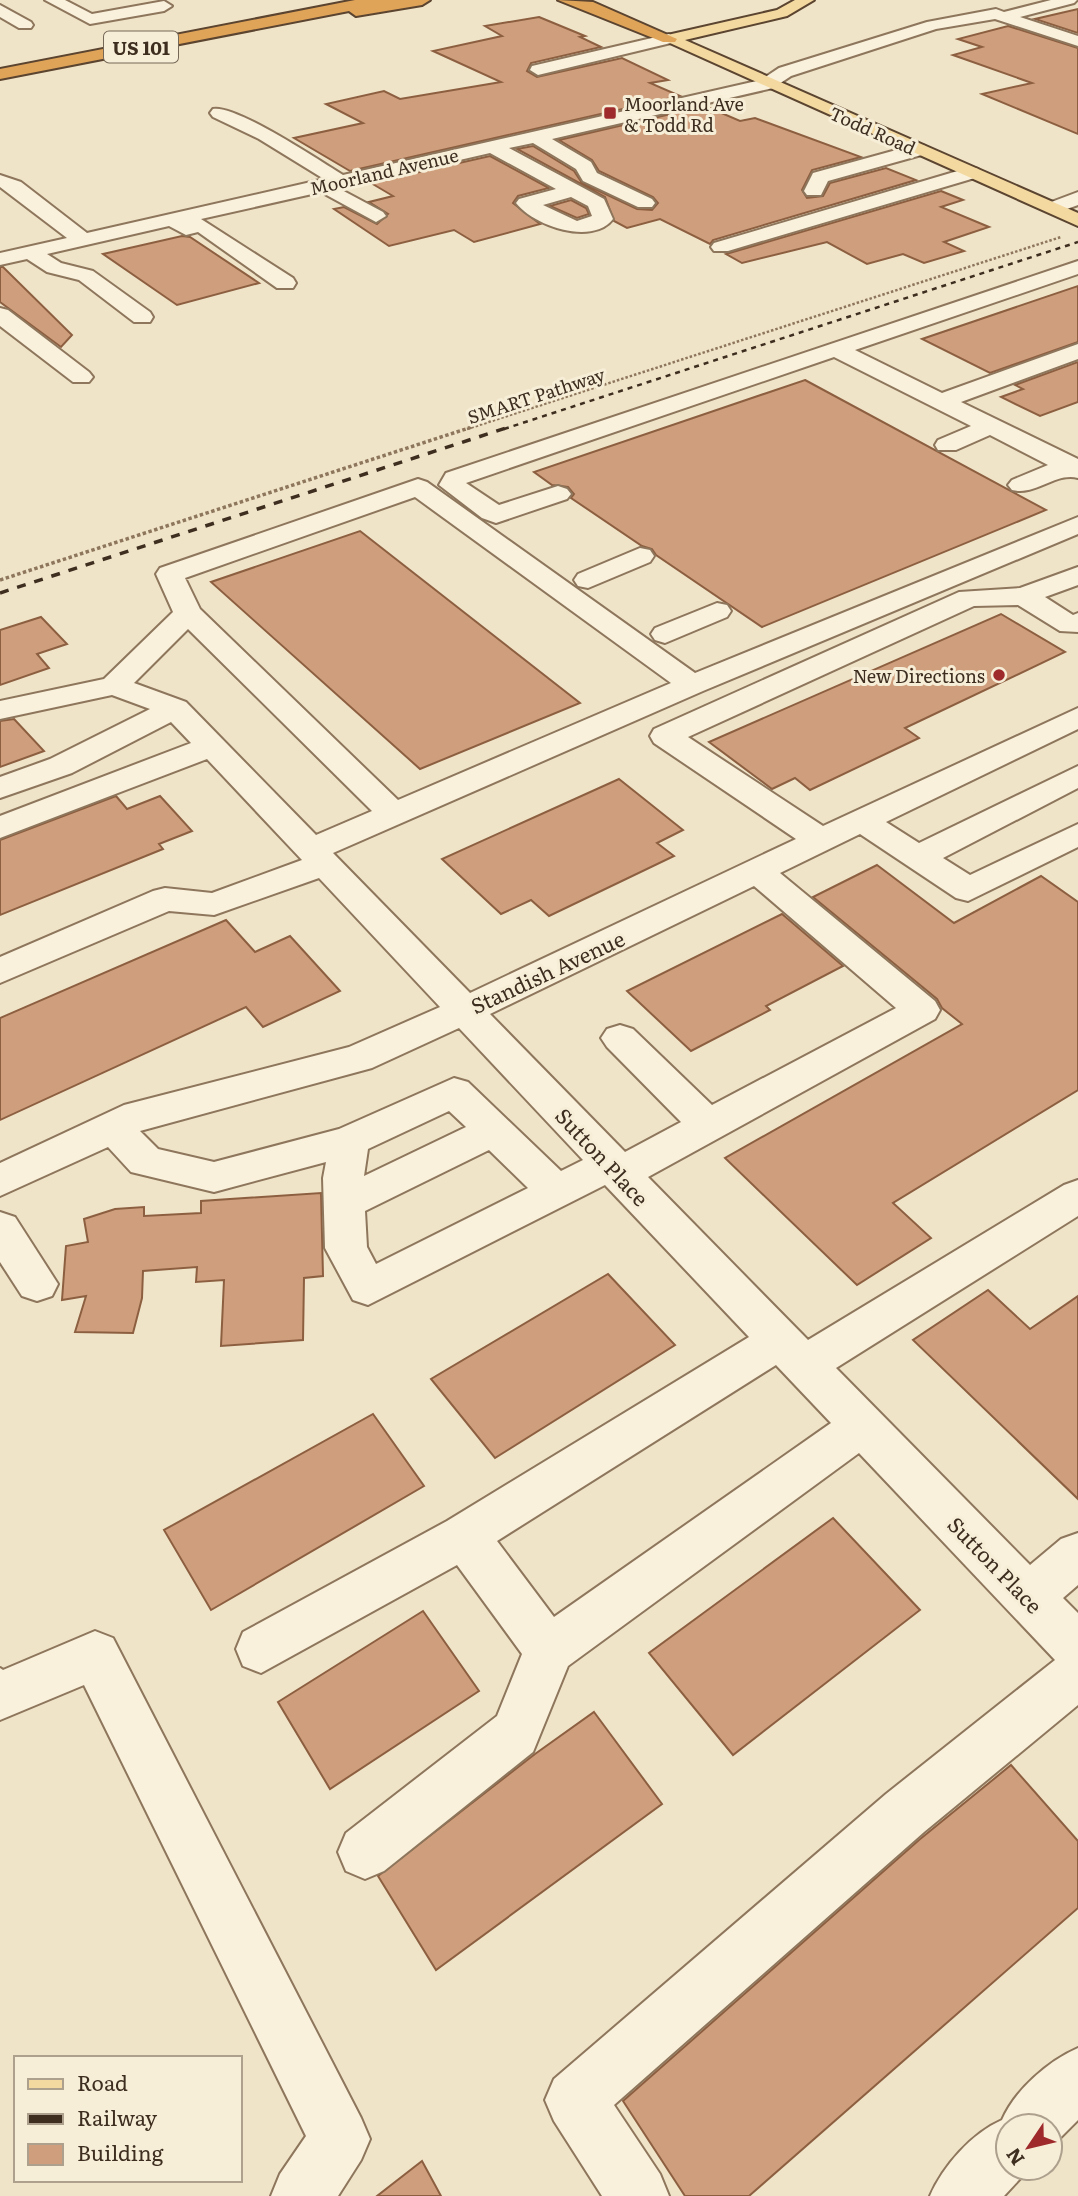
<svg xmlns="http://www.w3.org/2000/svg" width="1078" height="2196" viewBox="0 0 1078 2196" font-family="Literata,serif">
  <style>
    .building { fill: #cf9f7d; stroke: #8d5f41; stroke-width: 2 }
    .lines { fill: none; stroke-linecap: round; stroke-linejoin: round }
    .minor-casing { stroke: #8d765c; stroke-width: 4 }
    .major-casing { stroke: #5b4430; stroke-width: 4 }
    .highway-casing { stroke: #5b4430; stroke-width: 4 }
    .path-far1 { stroke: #8d765c; stroke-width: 2.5; stroke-dasharray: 2.5 2; stroke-linecap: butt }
    .path { stroke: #8d765c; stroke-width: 3.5; stroke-dasharray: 3.5 2.5; stroke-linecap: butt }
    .minor { fill: #faf1dc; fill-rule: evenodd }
    .major { fill: #f3d9a0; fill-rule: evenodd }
    .highway { fill: #e0a458; fill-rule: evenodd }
    .rail-far1 { stroke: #3d2e20; stroke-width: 2.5; stroke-dasharray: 5 5; stroke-linecap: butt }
    .rail { stroke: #3d2e20; stroke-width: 3.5; stroke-dasharray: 9 9; stroke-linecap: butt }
    .poi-dot { fill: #9e2a2b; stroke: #f7eed8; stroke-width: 2.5 }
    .labels { text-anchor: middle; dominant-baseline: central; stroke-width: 6; stroke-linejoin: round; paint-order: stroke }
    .far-poi-label { font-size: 18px; fill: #3d2e20; stroke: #f7eed8; text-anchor: start }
    .far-street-label { font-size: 18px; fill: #3d2e20; stroke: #f7eed8 }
    .shield { fill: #f7eed8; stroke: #756857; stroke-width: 2 }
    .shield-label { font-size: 19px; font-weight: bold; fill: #3d2e20 }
    .street-label { font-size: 21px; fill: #3d2e20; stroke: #f7eed8 }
  </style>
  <rect width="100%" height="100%" fill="#f0e4c8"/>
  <!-- building -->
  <g class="building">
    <path d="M1078,9v24l-43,-14z"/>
    <path d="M539,17l46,19 -5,1 21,10 -70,16 -4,8 10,6 85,-19 46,22 -18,3 30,13 -330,75 -56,-33 69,-15 -37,-19 58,-13 16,8 101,-17 -68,-31 69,-15 -17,-10z"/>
    <path d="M1008,26l70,22v86l-96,-40 50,-11 -79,-28 29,-8 -24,-8z"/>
    <path d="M705,106l35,15 15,-3 106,39 -49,13 -10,20 5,8 16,-2 7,-13 56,-15 30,12 -203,60 -3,4 -50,-25 -33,9 -13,-7 -9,-24 -88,-48 16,-3 41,25 8,12 55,26 15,1 6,-7 -5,-6 -54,-26 -7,-11 -33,-20z"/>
    <path d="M490,156l59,32 -31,8 -5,7 27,21 -66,18 -20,-12 -65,16 -55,-37 10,-2 33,17 11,-10 -19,-12 24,-6 -22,-13z"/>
    <path d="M941,191l22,9 -22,7 48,20 -45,15 20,9 -40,12 -21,-9 -36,10 -40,-22 -85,21 -16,-9z"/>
    <path d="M571,200l15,8 3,6 -12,4 -27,-12z"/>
    <path d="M182,236l8,1 69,46 -82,22 -74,-51z"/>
    <path d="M0,267h3l69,68 -11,12 -61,-45z"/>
    <path d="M1078,286v56l-88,31 -68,-34z"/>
    <path d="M1078,362v40l-38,14 -39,-19 22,-8 -8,-4z"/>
    <path d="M805,380l241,130 -284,117 -106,-72 -4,-6 -10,-3 -71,-48 3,-4 -6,-7 -16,-2 -18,-13z"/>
    <path d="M360,531l220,172 -160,66 -209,-187z"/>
    <path d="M1001,614l64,38 -160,76 14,10 -109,52 -15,-12 -23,11 -63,-47z"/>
    <path d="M41,617l26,27 -30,10 12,14 -49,17v-55z"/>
    <path d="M14,719l30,32 -44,16v-46z"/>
    <path d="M619,779l64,51 -26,13 17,13 -125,60 -18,-16 -30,14 -59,-55z"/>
    <path d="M116,796l11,13 33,-13 32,35 -33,13 4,5 -163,66v-75z"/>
    <path d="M877,865l77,58 87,-47 37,26v188l-185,113 38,35 -74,47 -132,-127 237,-134 -20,-16 -5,-9 -124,-102z"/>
    <path d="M782,914l61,52 -77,40 4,4 -79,41 -64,-60z"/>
    <path d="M226,920l29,32 35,-16 50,55 -77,36 -17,-20 -246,113v-102z"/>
    <path d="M321,1193l2,83 -19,2 -1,62 -82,6 3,-66 -28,2 1,-15 -54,4 -1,27 -9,35 -58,-1 11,-36 -24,4 4,-54 22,-4 -4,-23 31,-10 29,-2v9l57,-3v-12z"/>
    <path d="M608,1274l67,71 -180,113 -64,-79z"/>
    <path d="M988,1290l42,39 48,-33v203l-165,-159z"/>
    <path d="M373,1414l51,72 -213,124 -47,-80z"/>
    <path d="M833,1518l87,92 -187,145 -84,-102z"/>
    <path d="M423,1611l56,80 -149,98 -52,-87z"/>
    <path d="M594,1712l68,92 -226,166 -58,-94 157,-122z"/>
    <path d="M1011,1765l67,76v67l-329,288h-64l-62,-95 296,-261z"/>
    <path d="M422,2161l19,35h-64z"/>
  </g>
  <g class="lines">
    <defs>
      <g id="minor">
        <path d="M45,0h20l27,14 72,-13 8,5 -8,5 -74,13z"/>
        <path d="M1051,0h26l-3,3 -54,14 58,19v10l-83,-27 -59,10 -145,47 -18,12 -221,51 39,23 6,11 55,26 3,4 -3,4h-14l-55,-26 -7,-12 -43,-26 -24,5 95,51 9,20c-21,27 -79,7 -97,-16l3,-4 37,-10 -66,-36 -152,35 45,24 3,4 -10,6 -55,-30 -120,27 92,59 3,5 -3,5h-16l-79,-56 -12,3 -17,-9 -122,28 14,9 32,8 57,41 3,5 -3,5h-16l-55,-42 -32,-8 -20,-13 -27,6v-12l67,-15 -67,-51v-12l21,7 66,51 237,-54 -65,-40 -46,-22 -3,-4 3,-4c22,-5 107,52 130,66l418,-95 18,-12 148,-46 69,-13 8,3zM571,197l17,9 4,10 -15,5 -34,-16z"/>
        <path d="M0,5l31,17 2,3 -2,3h-12l-19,-11z"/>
        <path d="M669,34l8,5 -2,3 -137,33 -8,-5 2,-4z"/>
        <path d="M918,144l7,2 2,4 -2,4 -97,27 -7,14h-14l-3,-4 9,-18z"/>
        <path d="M971,167l7,2 2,4 -2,4 -250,74h-14l-3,-4 3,-4z"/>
        <path d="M1078,192v13l-25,9 -10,-6 3,-4z"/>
        <path d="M1078,261v13l-223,76 87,43 136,-49v15l-117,43 117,57v19c-23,-6 -42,18 -66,12l-4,-5 4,-5 36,-15 -58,-30 -34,15h-18l-3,-5 3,-5 33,-14 -137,-69 -368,126 33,22 59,-19 9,3 4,5 -4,5 -71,24 -14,-5 -43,-33 7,-12z"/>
        <path d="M0,308l8,2 81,62 4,5 -4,5h-16l-73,-56z"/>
        <path d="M418,479l9,3 268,191 383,-156v17l-375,157 -370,162 137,140 326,-154 -142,-96 -4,-7 4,-7 305,-137 61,-4 58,-21v18l-33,12 28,18 5,-2v19l-18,-1 -42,-26 -44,1 -286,131 135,89 255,-118v21l-192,93 33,21 159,-77v22l-135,70 27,17 108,-51v23l-110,54 -12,-3 -96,-64 -80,39 155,128 5,9 -5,9 -287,158 160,163 256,-155 14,-5v36l-242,152 194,197 31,-26 17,-6v52l-15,13 15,15v92l-154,127 -310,273 46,69 9,22h-67l-48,-75 -9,-21 9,-21 332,-285 169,-134 -196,-207 -291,213 -35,86 -149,119 -19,8 -19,-8 -8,-19 8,-19 151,-117 25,-62 -65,-89 -196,108 -18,-7 -7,-17 7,-17 204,-111 302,-184 -144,-152 -237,120 -15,-5 -28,-52 -2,-70 3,-16 -112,30 -83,-20 -23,-25 -108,49v-33l124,-58 225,-58 91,-40 -121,-129 -105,37 -45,-4 -169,72v-26l153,-66 12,-3 47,5 90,-33 -95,-101 -207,79v-22l191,-73 -20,-21 -99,51 -72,25v-21l50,-18 100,-50 -38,-14 -112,24v-18l104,-22 69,-67 -17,-38 4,-6zM415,497l256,186 -273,117 -198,-191 -15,-31zM188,629l184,182 -56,24 -130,-133 -52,-19zM754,886l142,122 -184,97 -79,-76 -13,-4 -13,4 -6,9 6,9 74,75 -56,30 -135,-138zM459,1028l124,132 -22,11 -93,-89 -14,-4 -115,51 -125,33 -56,-13 -18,-18 232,-63zM449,1111l17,16 -102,49 4,-27zM489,1150l39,38 -152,76 -9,-17 -2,-36zM776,1365l55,58 -277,194 -57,-76z"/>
        <path d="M640,548l10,2 4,6 -4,6 -62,26 -10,-2 -4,-6 4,-6z"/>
        <path d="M717,603l10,2 4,6 -4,6 -62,26 -10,-3 -4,-6 4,-6z"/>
        <path d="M0,1212l15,5 43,67 -6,12 -15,5 -15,-5 -22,-34z"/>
        <path d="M95,1631l18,7 248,480 9,21 -9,21 -23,36h-67l9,-22 26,-38 -222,-451 -84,35v-52l3,2z"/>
        <path d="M1078,2048v72l-28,28v-22h-42v42h22l-26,28h-74c13,-30 42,-63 72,-76 13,-30 46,-59 76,-72z"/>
      </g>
      <path id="major" d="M795,0h19l-27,16 -102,24 393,173v13l-417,-187 2,-3 114,-26z"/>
      <g id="highway">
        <path d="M355,0h75l-8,5 -66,11 -7,-5 -349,68v-10z"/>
        <path d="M558,0l35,2 84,37 -2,3h-12z"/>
      </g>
    </defs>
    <!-- minor casing -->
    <use href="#minor" class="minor-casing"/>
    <!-- major casing -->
    <use href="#major" class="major-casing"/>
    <!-- highway casing -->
    <use href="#highway" class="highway-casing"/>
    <!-- path-far1 -->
    <path class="path-far1" d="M467,429l594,-192"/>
    <!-- path -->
    <path class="path" d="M0,580l472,-153"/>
    <!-- minor -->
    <use href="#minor" class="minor"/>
    <!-- major -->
    <use href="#major" class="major"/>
    <!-- highway -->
    <use href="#highway" class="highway"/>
    <!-- rail-far1 -->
    <path class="rail-far1" d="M504,429l574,-187"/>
    <!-- rail -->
    <path class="rail" d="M0,593l509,-166"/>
  </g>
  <!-- markers -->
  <g class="poi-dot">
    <rect x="603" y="106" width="14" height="14" rx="3.5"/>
    <circle cx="999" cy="675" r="7"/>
  </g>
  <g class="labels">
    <!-- far-poi labels -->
    <g class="far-poi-label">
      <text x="624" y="103">Moorland Ave<tspan x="624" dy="21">&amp; Todd Rd</tspan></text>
      <text x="985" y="675" text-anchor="end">New Directions</text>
    </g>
    <!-- far-street labels -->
    <g class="far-street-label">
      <text transform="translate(873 130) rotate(24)">Todd Road</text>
      <text transform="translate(384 171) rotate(-13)">Moorland Avenue</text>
      <text transform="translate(536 395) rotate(-18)">SMART Pathway</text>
    </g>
    <!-- shield labels -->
    <rect class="shield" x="104" y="31.5" width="74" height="31" rx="5"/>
    <g class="shield-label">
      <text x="141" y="47">US 101</text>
    </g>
    <!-- street labels -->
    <g class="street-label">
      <text transform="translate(547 971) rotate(-25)">Standish Avenue</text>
      <text transform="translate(603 1156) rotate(47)">Sutton Place</text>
      <text transform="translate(996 1564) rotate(46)">Sutton Place</text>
    </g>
  </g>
  <!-- legend -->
  <rect x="14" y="2056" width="228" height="126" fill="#f7eed8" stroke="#ada18e" stroke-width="2"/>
  <rect x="28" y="2079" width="35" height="10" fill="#f3d9a0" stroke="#ada18e" stroke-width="2"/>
  <text x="77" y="2091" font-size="21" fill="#3d2e20">Road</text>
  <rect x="28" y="2114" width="35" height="10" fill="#3d2e20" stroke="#ada18e" stroke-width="2"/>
  <text x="77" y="2126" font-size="21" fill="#3d2e20">Railway</text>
  <rect x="28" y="2144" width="35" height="21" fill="#cf9f7d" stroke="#ada18e" stroke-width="2"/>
  <text x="77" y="2161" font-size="21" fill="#3d2e20">Building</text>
  <!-- north arrow -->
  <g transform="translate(1029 2147) rotate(235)"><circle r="33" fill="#f7eed8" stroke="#ada18e" stroke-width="2"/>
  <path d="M0-5L12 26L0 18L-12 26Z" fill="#9e2a2b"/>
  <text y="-10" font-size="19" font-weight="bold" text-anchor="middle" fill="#3d2e20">N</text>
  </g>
</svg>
